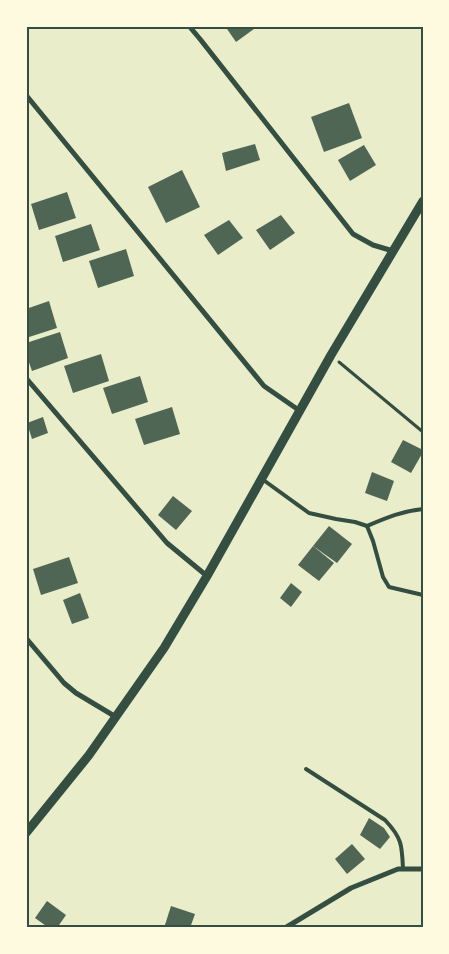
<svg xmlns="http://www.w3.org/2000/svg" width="449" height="954" viewBox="0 0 449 954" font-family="'Nunito Sans',sans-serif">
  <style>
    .building { fill: #4f6655 }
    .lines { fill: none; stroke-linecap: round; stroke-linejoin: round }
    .path { stroke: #344e41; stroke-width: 3 }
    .service { stroke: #344e41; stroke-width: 4 }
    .minor { stroke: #344e41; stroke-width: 5 }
    .tertiary { stroke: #344e41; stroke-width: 9 }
    .neatline { fill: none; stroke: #344e41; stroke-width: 2 }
  </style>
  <rect width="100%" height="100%" fill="#e9edc9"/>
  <!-- building -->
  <g class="building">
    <path d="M225,26h33l-22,16z"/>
    <path d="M349,103l13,35 -38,14 -13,-35z"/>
    <path d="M255,144l5,16 -34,11 -4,-18z"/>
    <path d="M364,145l12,20 -26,16 -12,-21z"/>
    <path d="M182,170l18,37 -34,16 -18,-36z"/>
    <path d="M67,192l9,26 -37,12 -8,-26z"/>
    <path d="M281,215l14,18 -25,17 -14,-20z"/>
    <path d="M229,220l14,18 -25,17 -14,-20z"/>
    <path d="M91,224l9,26 -37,12 -8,-26z"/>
    <path d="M126,249l8,27 -36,12 -9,-27z"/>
    <path d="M49,301l8,27 -31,10v-29z"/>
    <path d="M60,332l8,26 -36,13 -6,-17v-11z"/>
    <path d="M101,354l8,27 -36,12 -9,-27z"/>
    <path d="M140,376l8,26 -36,12 -9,-26z"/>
    <path d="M172,407l8,27 -36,11 -9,-26z"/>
    <path d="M43,417l5,16 -16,6 -5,-16z"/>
    <path d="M403,440l20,10v2l-12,21 -20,-11z"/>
    <path d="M372,472l22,9 -7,20 -22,-8z"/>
    <path d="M173,496l19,15 -16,19 -18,-15z"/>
    <path d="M329,526l23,18 -15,19 -24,-17z"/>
    <path d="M313,546l21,17 -15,18 -21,-16z"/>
    <path d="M69,557l9,26 -37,12 -8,-26z"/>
    <path d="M291,583l11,9 -11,15 -11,-9z"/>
    <path d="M80,593l9,25 -17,6 -9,-24z"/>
    <path d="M369,818l15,10 6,9 -10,12 -20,-14z"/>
    <path d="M352,844l13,15 -18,15 -12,-15z"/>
    <path d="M47,901l19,14 -9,13h-8l-14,-10z"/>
    <path d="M171,906l24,8 -5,14h-26z"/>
  </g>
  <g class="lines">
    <!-- path -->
    <path class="path" d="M339,362l84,70"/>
    <!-- service -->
    <g class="service">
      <path d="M262,479l47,34 27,6 19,3 12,4 6,15 10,36 6,10 34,8"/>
      <path d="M367,526c19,-8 35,-15 56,-17"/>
      <path d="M306,769l79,51c17,18 17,25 18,49"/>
    </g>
    <!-- minor -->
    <g class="minor">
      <path d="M189,26l11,13 153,195 20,11 20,6"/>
      <path d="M26,95l238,291 36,25"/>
      <path d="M26,378l141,165 40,33"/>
      <path d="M26,638l38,45 12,10 40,24"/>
      <path d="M285,928l66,-40 47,-19h25"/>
    </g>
    <!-- tertiary -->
    <path class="tertiary" d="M26,833l63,-78 75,-107 43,-72 124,-221 92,-154"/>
  </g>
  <!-- border -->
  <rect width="449" height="954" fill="none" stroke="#fefae0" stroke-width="55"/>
  <rect x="28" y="28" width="394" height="898" class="neatline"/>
</svg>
